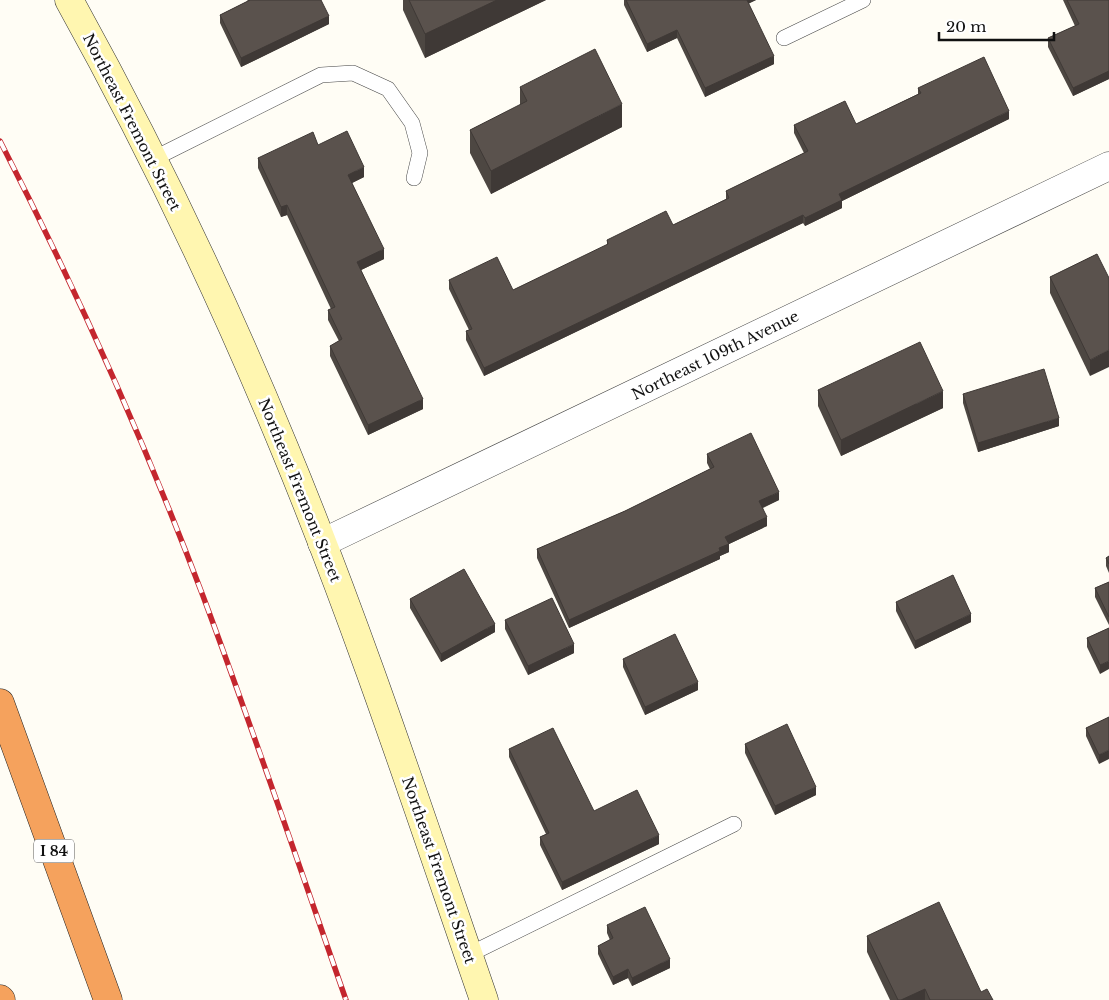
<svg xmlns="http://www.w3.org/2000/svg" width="1109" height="1000" viewBox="0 0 1109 1000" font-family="'Libre Baskerville',serif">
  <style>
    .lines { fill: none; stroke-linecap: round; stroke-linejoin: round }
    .service-casing { stroke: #444; stroke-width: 16 }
    .minor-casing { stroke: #444; stroke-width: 29 }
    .secondary-casing { stroke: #333; stroke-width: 29 }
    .motorway-casing { stroke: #222; stroke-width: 29 }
    .service { stroke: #fff; stroke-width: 15 }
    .minor { stroke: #fff; stroke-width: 28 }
    .secondary { stroke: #fff6b0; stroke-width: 28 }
    .motorway { stroke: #f5a25d; stroke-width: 28 }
    .rail-casing { stroke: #c4262e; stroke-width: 5.5 }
    .rail { stroke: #fff; stroke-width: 4; stroke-dasharray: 11; stroke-linecap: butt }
    .wall { fill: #4d4742 }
    .shaded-wall { fill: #3f3936 }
    .building { fill: #5a524d; stroke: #3f3936 }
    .labels { text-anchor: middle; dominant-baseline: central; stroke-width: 5; stroke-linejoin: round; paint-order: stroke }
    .shield { fill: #fff; stroke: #585858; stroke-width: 1 }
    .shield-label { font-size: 14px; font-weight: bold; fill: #111 }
    .street-label { font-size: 15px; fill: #111; stroke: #fff }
  </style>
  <rect width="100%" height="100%" fill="#fffdf5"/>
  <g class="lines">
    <defs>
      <g id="service">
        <path d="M784,38l79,-38"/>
        <path d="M151,160l170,-85 32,-2 35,16 24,34 8,30 -6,25"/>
        <path d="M468,955l266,-131"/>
      </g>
      <path id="minor" d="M322,543l787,-377"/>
      <path id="secondary" d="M69,0c80,144 152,294 215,447 75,181 136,368 200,553"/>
      <g id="motorway">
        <path d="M0,703l108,297"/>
        <path d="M0,999l1,1"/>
      </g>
    </defs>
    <!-- service casing -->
    <use href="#service" class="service-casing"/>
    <!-- minor casing -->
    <use href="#minor" class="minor-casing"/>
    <!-- secondary casing -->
    <use href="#secondary" class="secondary-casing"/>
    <!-- motorway casing -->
    <use href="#motorway" class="motorway-casing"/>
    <!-- service -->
    <use href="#service" class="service"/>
    <!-- minor -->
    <use href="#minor" class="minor"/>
    <!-- secondary -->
    <use href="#secondary" class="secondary"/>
    <!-- motorway -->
    <use href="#motorway" class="motorway"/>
    <defs>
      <path id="rail" d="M0,141c76,148 144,299 203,455 50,134 96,269 143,404"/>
    </defs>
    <!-- rail casing -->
    <use href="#rail" class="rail-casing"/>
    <!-- rail -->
    <use href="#rail" class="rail"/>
  </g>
  <!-- wall -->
  <g class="wall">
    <path d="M247,0h74l8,24 -88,43 -21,-44v-8l28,-14z"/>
    <path d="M403,0h143l-121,58 -22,-48z"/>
    <path d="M624,0h132l-8,4 26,60 -69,33 -28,-59 -30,14 -23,-47z"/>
    <path d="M1063,0h46v79l-36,17 -25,-49v-9l27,-12z"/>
    <path d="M520,87l102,40 -131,67 -21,-41v-23l50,-25z"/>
    <path d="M918,88l91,31 -167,82v7l-37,18 -2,-3 -319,153 -18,-36v-9l3,-1 -20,-41v-9l64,10 94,-45v-5l66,-15 53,-26v-8l78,-38 -10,-20v-8l62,-1 62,-30z"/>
    <path d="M318,145l46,32 -12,6 32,76 -23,11 62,139 -55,26 -38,-79v-10l9,-5 -11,-21v-10l3,-1 -44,-94 -6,2 -23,-49v-10z"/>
    <path d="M1097,254l-7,122 -40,-83v-16z"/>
    <path d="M818,390l125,18 -102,48 -23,-50z"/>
    <path d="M963,394l96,32 -81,26 -15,-49z"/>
    <path d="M707,454l72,46 -16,8 4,18 -38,18v8l-9,4v3l-151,69 -32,-70v-9l88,-38 85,-42 -3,-6z"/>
    <path d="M1109,556v17l-3,-7v-8z"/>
    <path d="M1109,582v43l-14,-28v-9z"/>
    <path d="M410,599l85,33 -54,30 -31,-54z"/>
    <path d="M896,602l75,20 -56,27 -19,-38z"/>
    <path d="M505,620l69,33 -46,22 -23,-46z"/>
    <path d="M1109,628l-9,46 -13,-27v-9z"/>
    <path d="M623,659l75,31 -53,25 -22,-48z"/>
    <path d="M1109,717l-10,47 -13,-28v-8z"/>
    <path d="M745,744l71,51 -41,20 -30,-62z"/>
    <path d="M509,749l85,62 65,33 -97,46 -22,-45v-8l6,-3 -37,-77z"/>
    <path d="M607,925l63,43 -38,18 -4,-8 -15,7 -15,-31v-8l12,-6 -3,-7z"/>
    <path d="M867,936l114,56 12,8h-103l-23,-48z"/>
  </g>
  <!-- shaded-wall -->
  <g class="shaded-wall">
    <path d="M497,0h49l-121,58v-24z"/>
    <path d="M745,0h11l-11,5z"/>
    <path d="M329,16v8l-88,43v-9z"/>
    <path d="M677,30v8l-30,14v-8z"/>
    <path d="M774,56v8l-69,33v-9z"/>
    <path d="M1109,71v8l-36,17v-8z"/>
    <path d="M622,104v23l-131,67v-23z"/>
    <path d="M1009,111v8l-167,82v7l-37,18v-8l34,-24z"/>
    <path d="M364,167v10l-16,8v-10z"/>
    <path d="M287,205v10l-6,2v-10z"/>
    <path d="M803,215v8l-319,153v-8z"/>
    <path d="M384,249v10l-27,13v-10z"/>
    <path d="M1109,350v17l-19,9v-16z"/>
    <path d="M943,391v17l-102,48v-16z"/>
    <path d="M423,399v10l-55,26v-10z"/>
    <path d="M1059,418v8l-81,26v-9z"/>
    <path d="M779,492v8l-20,9v-8z"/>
    <path d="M767,517v9l-38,18v8l-9,4v3l-151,69v-8l150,-72 6,-11z"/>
    <path d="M971,614v8l-56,27v-8z"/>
    <path d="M495,624v8l-54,30v-8z"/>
    <path d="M574,644v9l-46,22v-9z"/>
    <path d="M1109,661v8l-9,5v-9z"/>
    <path d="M698,682v8l-53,25v-8z"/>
    <path d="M1109,750v9l-10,5v-9z"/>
    <path d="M816,787v8l-41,20v-9z"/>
    <path d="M659,835v9l-97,46v-8z"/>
    <path d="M670,959v9l-38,18v-8z"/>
    <path d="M628,969v9l-15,7v-8z"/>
    <path d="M925,989v11h-24z"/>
  </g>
  <!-- building -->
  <g class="building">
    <path d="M250,0h71l8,16 -88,42 -21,-43z"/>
    <path d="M409,0h88l-72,34z"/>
    <path d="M626,0h121l27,56 -69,32 -28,-58 -30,14z"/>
    <path d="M1067,0h42v71l-36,17 -25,-50 31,-14z"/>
    <path d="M595,49l27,55 -131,67 -21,-41 57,-29 -7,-14z"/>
    <path d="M984,57l25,54 -170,83 3,6 -37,18 -2,-3 -319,153 -18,-37 6,-2 -23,-49 48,-23 16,33 95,-46 -1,-4 59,-29 7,14 56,-27 -3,-7 82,-40 -14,-26 51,-24 11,23 65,-31 -3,-5z"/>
    <path d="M347,131l17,36 -16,8 36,74 -27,13 66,137 -55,26 -38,-79 12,-7 -14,-29 7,-3 -48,-102 -6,2 -23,-49 55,-26 5,13z"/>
    <path d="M1097,254l12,24v72l-19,10 -40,-83z"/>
    <path d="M920,342l23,49 -102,49 -23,-50z"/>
    <path d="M1044,369l15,49 -81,25 -15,-49z"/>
    <path d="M751,433l28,59 -20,9 8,16 -42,20 4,7 -10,4 1,3 -151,69 -32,-71 88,-38 89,-44 -7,-13z"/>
    <path d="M1109,556v8l-3,-6z"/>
    <path d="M464,569l31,55 -54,30 -31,-55z"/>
    <path d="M953,575l18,39 -56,27 -19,-39z"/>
    <path d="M1109,582v35l-14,-29z"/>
    <path d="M552,598l22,46 -46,22 -23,-46z"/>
    <path d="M1109,628v33l-9,4 -13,-27z"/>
    <path d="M675,634l23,48 -53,25 -22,-48z"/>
    <path d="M1109,717v33l-10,5 -13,-27z"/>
    <path d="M787,724l29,63 -41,19 -30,-62z"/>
    <path d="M553,728l41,83 43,-21 22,45 -97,47 -22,-45 9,-4 -40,-84z"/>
    <path d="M939,902l42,90 6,-3 6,11h-63l-5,-11 -24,11h-3l-31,-64z"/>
    <path d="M645,907l25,52 -38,19 -4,-9 -15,8 -15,-31 15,-8 -6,-13z"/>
  </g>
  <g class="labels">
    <!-- shield labels -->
    <rect class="shield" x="34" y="839.5" width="40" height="23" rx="4"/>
    <g class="shield-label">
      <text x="54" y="851">I 84</text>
    </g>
    <!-- street labels -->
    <g class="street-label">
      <text transform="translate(132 122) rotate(63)">Northeast Fremont Street</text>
      <text transform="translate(715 355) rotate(-26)">Northeast 109th Avenue</text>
      <text transform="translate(300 490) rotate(68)">Northeast Fremont Street</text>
      <text transform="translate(439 870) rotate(71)">Northeast Fremont Street</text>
    </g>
  </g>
  <!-- scale -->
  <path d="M939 32v8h115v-8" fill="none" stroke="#111111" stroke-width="2.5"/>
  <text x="946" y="32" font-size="15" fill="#111111" stroke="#ffffff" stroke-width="4" paint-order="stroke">20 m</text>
</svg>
